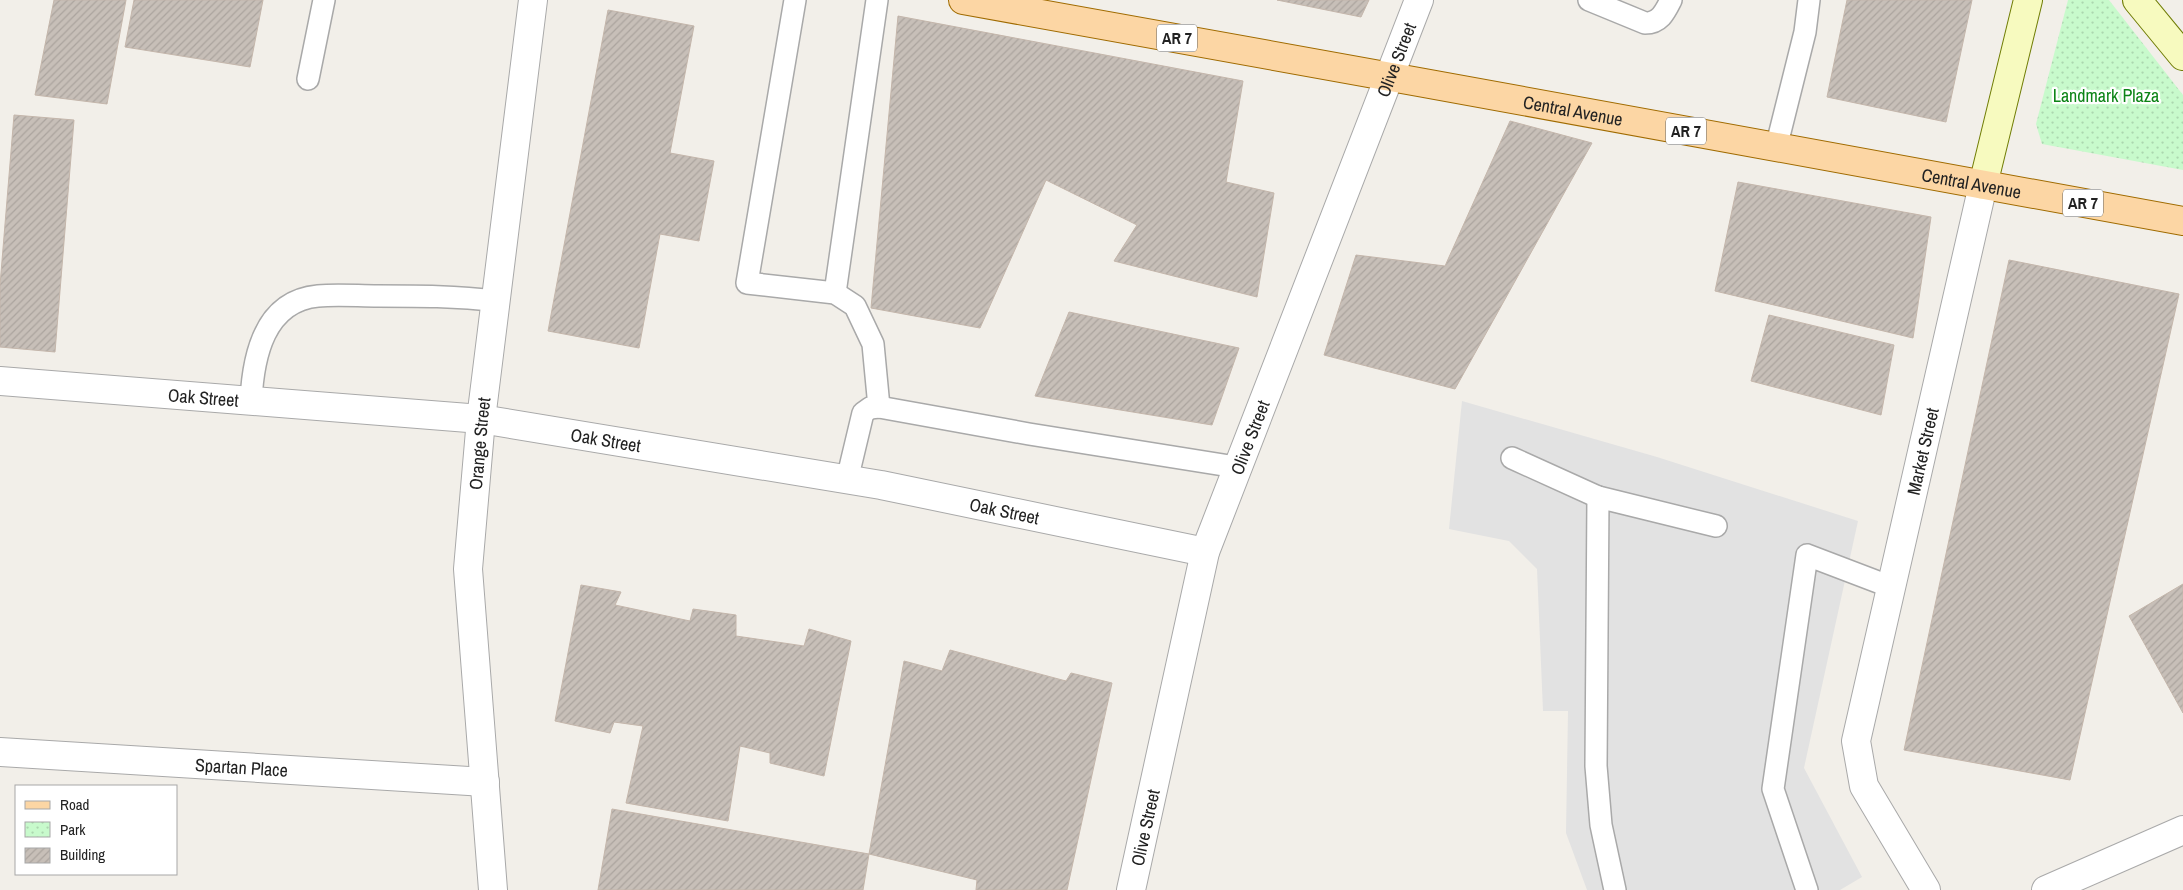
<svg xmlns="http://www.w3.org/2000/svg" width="2183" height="890" viewBox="0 0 2183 890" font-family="'Archivo Narrow',sans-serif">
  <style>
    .park { fill: url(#park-dots) }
    .parking { fill: #e2e2e2 }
    .building { fill: url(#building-hatch); stroke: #c4b6ab }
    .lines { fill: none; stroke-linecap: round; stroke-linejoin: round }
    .lane-casing { stroke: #a9a9a9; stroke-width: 24 }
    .street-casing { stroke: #a9a9a9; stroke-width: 30 }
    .secondary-casing { stroke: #707d05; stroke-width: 30 }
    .primary-casing { stroke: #a06b00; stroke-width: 30 }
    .lane { stroke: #fff; stroke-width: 21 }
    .street { stroke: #fff; stroke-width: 28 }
    .secondary { stroke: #f7fabf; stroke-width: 28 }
    .primary { stroke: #fcd6a4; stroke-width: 28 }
    .labels { text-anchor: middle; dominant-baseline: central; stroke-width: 4.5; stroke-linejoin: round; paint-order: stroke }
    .shield { fill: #fff; stroke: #646464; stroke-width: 1 }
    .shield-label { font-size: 16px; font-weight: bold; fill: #222 }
    .street-label { font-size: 18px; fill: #222; stroke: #fff }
    .park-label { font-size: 18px; fill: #0c8416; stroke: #fff }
  </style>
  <defs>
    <pattern id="park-dots" width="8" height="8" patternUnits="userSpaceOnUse" patternTransform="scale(1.25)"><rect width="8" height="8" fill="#c8facc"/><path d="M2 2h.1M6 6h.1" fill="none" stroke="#acd6af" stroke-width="1.8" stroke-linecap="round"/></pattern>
    <pattern id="building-hatch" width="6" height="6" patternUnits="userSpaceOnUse" patternTransform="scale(1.25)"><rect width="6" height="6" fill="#c7bfb8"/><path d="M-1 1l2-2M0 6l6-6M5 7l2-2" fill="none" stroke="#aba49e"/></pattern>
  </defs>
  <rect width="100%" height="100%" fill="#f2efe9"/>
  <!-- park -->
  <path class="park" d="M2068,0h41l74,95v75l-141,-26 -6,-20z"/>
  <!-- parking -->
  <path class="parking" d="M1462,401l195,56 201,64 -54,247 58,109 -22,13h-253l-21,-57 2,-122h-25l-6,-142 -28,-28 -60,-12z"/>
  <!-- building -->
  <g class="building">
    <path d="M54,0h72l-19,104 -72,-9z"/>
    <path d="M134,0h129l-13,67 -125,-20z"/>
    <path d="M1277,0h92l-8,17z"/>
    <path d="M1847,0h125l-26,122 -119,-25z"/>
    <path d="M608,10l86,16 -24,127 44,8 -15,80 -39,-7 -21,114 -91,-17z"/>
    <path d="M898,16l345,65 -17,101 48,11 -17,104 -143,-36 23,-36 -91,-45 -66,148 -109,-20z"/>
    <path d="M14,115l60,5 -19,232 -55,-5v-62z"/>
    <path d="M1510,121l82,22 -137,246 -131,-34 32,-100 89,11z"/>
    <path d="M1738,182l193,35 -18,121 -198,-47z"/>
    <path d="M2009,260l170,34 -109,486 -166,-30z"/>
    <path d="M1069,312l170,36 -27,77 -177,-29z"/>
    <path d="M1769,315l125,30 -13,70 -130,-34z"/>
    <path d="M2183,584v129l-54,-97z"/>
    <path d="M581,585l40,7 -6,13 75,16 3,-12 43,6v21l68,10 5,-17 42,12 -27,135 -54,-13v-10l-30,-7 -12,75 -102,-18 17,-77 -29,-4 -4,11 -55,-12z"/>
    <path d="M950,650l116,31 5,-8 41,10 -45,207h-91l1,-10 -108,-26 35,-193 38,10z"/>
    <path d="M612,809l257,45 -6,36h-265z"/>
  </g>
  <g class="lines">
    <defs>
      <g id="lane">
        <path d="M795,0l-48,283 88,10 20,13 18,38 6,63"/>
        <path d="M1589,0l56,23c15,0 20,-11 26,-23"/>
        <path d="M308,79l16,-79"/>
        <path d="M1776,148l29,-116 4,-32"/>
        <path d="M835,293l42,-293"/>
        <path d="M251,401c2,-44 13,-100 67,-105 19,-2 40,0 60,0 40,0 79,0 118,5"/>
        <path d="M1512,458l86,39"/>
        <path d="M847,480l16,-67 7,-5 9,-1 150,27 207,33"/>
        <path d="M1615,890l-14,-65 -5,-59 2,-269 118,29"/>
        <path d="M1807,890l-34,-101 34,-234 84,32"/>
      </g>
      <g id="street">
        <path id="s1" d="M0,381l481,38 400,66 324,67"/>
        <path id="s2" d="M0,752l485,30"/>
        <path id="s3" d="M493,890l-25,-321 13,-150 52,-419"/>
        <path id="s4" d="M1131,890l74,-338 214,-552"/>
        <path id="s5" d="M1926,890l-62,-104 -8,-45 127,-556"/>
        <path d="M2046,890l137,-60"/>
      </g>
      <g id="secondary">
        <path d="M2137,0l46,56"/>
        <path d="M1983,185l45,-185"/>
      </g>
      <g id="primary">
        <path id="s6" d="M963,0c407,72 813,148 1220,221"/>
      </g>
    </defs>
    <!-- lane casing -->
    <use href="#lane" class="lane-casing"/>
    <!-- street casing -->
    <use href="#street" class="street-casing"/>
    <!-- secondary casing -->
    <use href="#secondary" class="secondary-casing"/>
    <!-- primary casing -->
    <use href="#primary" class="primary-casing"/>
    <!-- lane -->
    <use href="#lane" class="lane"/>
    <!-- street -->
    <use href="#street" class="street"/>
    <!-- secondary -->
    <use href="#secondary" class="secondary"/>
    <!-- primary -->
    <use href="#primary" class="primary"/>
  </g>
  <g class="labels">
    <!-- shield labels -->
    <g class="shield">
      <rect x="1157" y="24.5" width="40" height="27" rx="4"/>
      <rect x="1666" y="117.5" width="40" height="27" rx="4"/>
      <rect x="2063" y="189.5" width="40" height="27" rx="4"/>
    </g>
    <g class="shield-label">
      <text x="1177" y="38">AR 7</text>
      <text x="1686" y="131">AR 7</text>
      <text x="2083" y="203">AR 7</text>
    </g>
    <!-- street labels -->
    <g class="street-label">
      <text stroke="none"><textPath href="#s4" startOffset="874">Olive Street</textPath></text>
      <text stroke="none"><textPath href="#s6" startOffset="620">Central Avenue</textPath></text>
      <text stroke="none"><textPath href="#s6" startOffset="1025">Central Avenue</textPath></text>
      <text stroke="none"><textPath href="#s1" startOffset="204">Oak Street</textPath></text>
      <text stroke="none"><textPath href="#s4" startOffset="469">Olive Street</textPath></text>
      <text stroke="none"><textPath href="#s1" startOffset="609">Oak Street</textPath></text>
      <text stroke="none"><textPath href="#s3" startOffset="448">Orange Street</textPath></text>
      <text stroke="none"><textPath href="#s5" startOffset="464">Market Street</textPath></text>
      <text stroke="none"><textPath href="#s1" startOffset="1014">Oak Street</textPath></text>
      <text stroke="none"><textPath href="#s2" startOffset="242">Spartan Place</textPath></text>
      <text stroke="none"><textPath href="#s4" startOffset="64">Olive Street</textPath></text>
    </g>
    <!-- park labels -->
    <g class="park-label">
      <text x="2106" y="95">Landmark Plaza</text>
    </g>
  </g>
  <!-- legend -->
  <rect x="15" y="785" width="162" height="90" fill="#ffffff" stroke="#a7a7a7"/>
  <rect x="25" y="801" width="25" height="8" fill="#fcd6a4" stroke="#a7a7a7"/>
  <text x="60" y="810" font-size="15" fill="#222222">Road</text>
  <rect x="25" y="822" width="25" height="15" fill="url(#park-dots)" stroke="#a7a7a7"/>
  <text x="60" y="835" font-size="15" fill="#222222">Park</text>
  <rect x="25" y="848" width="25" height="15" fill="url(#building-hatch)" stroke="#a7a7a7"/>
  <text x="60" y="860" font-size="15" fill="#222222">Building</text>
</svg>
